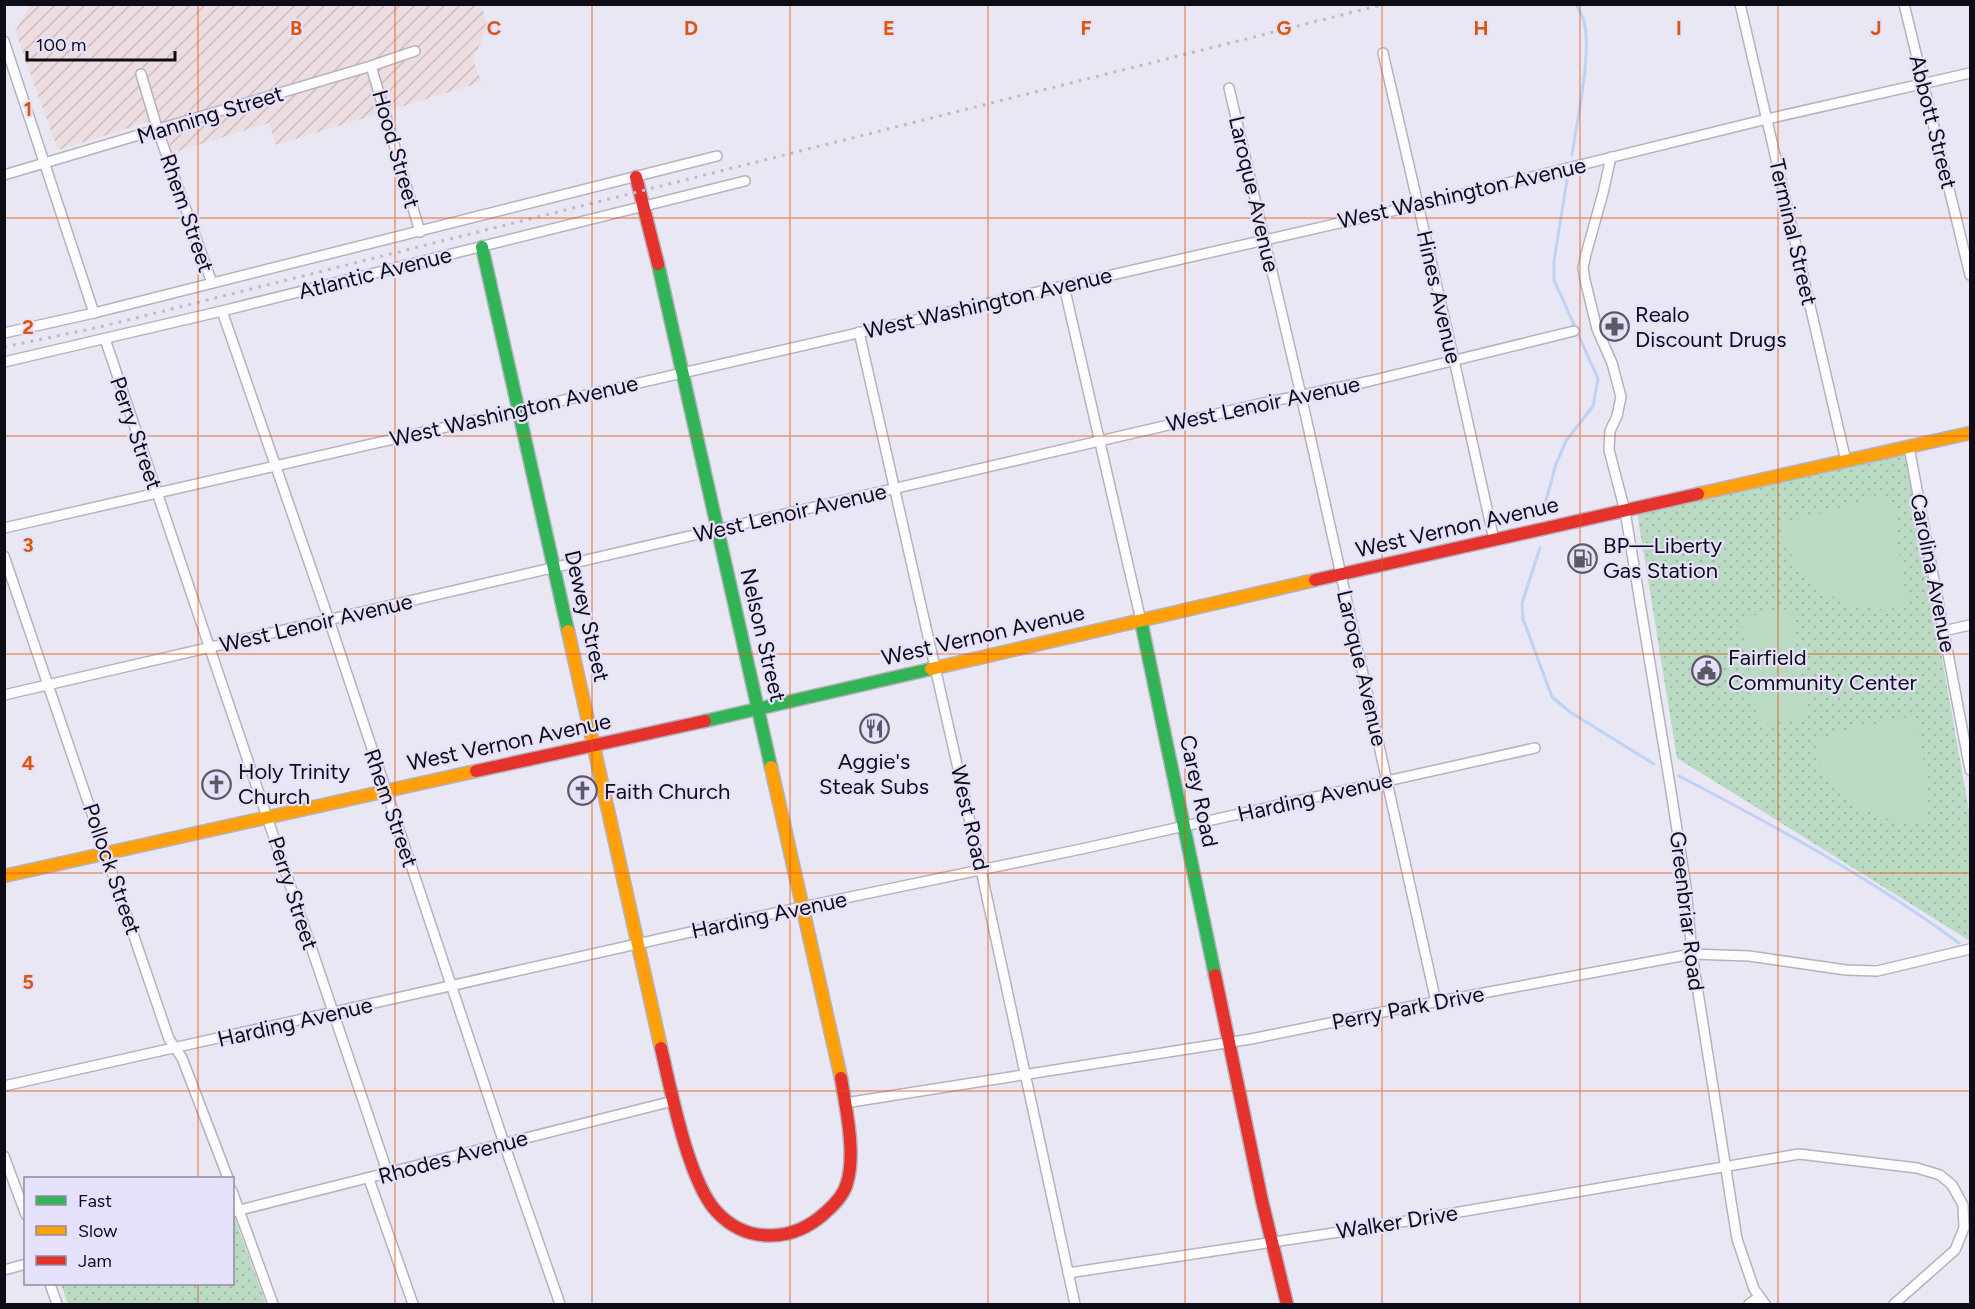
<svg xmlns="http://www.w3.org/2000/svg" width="1975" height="1309" viewBox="0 0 1975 1309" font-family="Figtree,sans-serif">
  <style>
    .industrial { fill: url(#industrial-furrows) }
    .park { fill: url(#park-dots) }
    .pitch { fill: #bbdac4 }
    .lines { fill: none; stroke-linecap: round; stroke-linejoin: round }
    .stream { stroke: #bdd2f4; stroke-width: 3 }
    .street-casing { stroke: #b5b2bf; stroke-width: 12 }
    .fast-casing { stroke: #b5b2bf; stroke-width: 15 }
    .slow-casing { stroke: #b5b2bf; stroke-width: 15 }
    .jam-casing { stroke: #b5b2bf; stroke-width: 15 }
    .street { stroke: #fcfbfe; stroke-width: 9 }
    .fast { stroke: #30b455; stroke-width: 12 }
    .slow { stroke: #ff9f0a; stroke-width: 12 }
    .jam { stroke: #e5322d; stroke-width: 12 }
    .rail { stroke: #bebdc1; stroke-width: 3; stroke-dasharray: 3 6; stroke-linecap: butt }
    .grid { fill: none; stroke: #dd550c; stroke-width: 1.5; stroke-opacity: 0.55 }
    .labels { text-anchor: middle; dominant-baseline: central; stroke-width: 4.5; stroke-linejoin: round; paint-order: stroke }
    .street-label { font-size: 22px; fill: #0e0c16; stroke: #e6e1fb }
    .poi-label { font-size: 22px; fill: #0e0c16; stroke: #e6e1fb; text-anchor: start }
    .grid-label { font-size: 20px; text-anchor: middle; font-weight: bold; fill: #dd550c; stroke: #e6e1fb; stroke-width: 4.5; stroke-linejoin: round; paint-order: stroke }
  </style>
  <defs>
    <pattern id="industrial-furrows" width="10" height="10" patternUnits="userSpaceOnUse" patternTransform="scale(1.5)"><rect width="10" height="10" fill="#eddde1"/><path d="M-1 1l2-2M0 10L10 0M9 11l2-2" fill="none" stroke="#cabcc0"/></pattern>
    <pattern id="park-dots" width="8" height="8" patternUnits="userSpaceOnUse" patternTransform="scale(1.5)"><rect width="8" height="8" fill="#bbdac4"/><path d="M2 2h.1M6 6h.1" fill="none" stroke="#a0baa8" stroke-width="1.8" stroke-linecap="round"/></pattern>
  </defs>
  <rect width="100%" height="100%" fill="#eae7f5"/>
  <!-- industrial -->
  <path class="industrial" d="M31,4h450l7,22 -15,34 9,22 -206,63 -7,-22 -97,30 -7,-28 -14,-4 -93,29 -43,-119z"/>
  <!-- park -->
  <g class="park">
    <path d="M1905,448l65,369v124l-293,-183 -41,-252z"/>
    <path d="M235,1219l31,85h-198l-7,-20h171v-64z"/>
  </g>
  <!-- pitch -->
  <g class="pitch">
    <path d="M1879,495l17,11 1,12 -4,1 15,87c-62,13 -115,-21 -128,-83l86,-22v-4z"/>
    <path d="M1791,610l16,108 -49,7 -17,-108z"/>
    <path d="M1904,717l14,10 7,45 3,47c-36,6 -59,-2 -86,-26 -6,-6 -14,-13 -18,-21 -6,-9 -7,-21 -9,-31l45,-14z"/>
  </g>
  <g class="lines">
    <!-- stream -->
    <g class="stream">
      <path d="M1572,155c5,-34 20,-102 12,-134 -2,-6 -5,-11 -8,-17"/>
      <path d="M1542,515l14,-51 10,-23 27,-35 5,-27 -44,-99v-19l13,-81"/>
      <path d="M1540,548l-18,55 1,16 29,78 18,15 84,52"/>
      <path d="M1679,776c96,50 193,103 280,167"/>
    </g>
    <defs>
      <g id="street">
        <path d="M1740,4l106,457"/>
        <path d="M1904,4l66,271"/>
        <path d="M4,41l90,272"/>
        <path d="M1383,53l71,307 40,180"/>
        <path d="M371,66l49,166"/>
        <path d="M141,74l17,57 54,152"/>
        <path d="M1229,88l72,307 135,607"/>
        <path d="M1611,157l-8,36 -17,61 -3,14 2,12 12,49 15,34 9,34 -4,19 -7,15 -1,19 16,61 45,274 16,102 6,67 45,285 17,50 11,15"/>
        <path d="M4,175l367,-109 44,-15"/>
        <path d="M1064,286l77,335"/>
        <path d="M222,311l107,309 180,538 51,146"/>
        <path d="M859,332l122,538 94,434"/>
        <path d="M4,333l90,-20 623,-157"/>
        <path d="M105,339l283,835"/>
        <path d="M4,362l218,-51 523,-130"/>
        <path d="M1909,447l61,323"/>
        <path d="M4,528l1414,-323 349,-86 203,-46"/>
        <path d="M4,556l165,483 13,19 46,120"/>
        <path d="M1943,631l27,-6"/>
        <path d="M4,695l1255,-291 111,-23 204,-50"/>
        <path d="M4,1086l798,-179 284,-59 449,-100"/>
        <path d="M845,1103l406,-64 152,-31 289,-54 57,2 97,14 31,1 93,-22"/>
        <path d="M4,1156l22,59"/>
        <path d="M369,1179l44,125"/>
        <path d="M232,1191l41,113"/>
        <path d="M232,1212l441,-111"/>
        <path d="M4,1270l22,-6"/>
        <path d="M1068,1273l298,-45 433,-74 118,14 23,7 12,10 11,20 1,23 -9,22 -61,54"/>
        <path d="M50,1284l7,20"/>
        <path d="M1749,1304l10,-7"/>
      </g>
      <g id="fast">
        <path d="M482,247l86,384"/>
        <path d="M658,264l113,503"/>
        <path d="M1141,621l74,354"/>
        <path d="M705,721l226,-52"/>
      </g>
      <g id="slow">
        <path d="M1698,494l272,-61"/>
        <path d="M568,631l93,417"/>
        <path d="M931,669l384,-89"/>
        <path d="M771,767l70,311"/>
        <path d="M4,876l472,-105"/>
      </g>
      <g id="jam">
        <path d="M636,177l22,87"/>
        <path d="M1315,580l383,-86"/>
        <path d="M476,771l229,-50"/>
        <path d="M1215,975l47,226 25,103"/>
        <path d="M661,1048c10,42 27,132 55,163 31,34 78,31 110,1 9,-8 18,-17 21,-29 9,-29 -1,-75 -6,-105"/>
      </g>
    </defs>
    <!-- street casing -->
    <use href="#street" class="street-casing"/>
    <!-- fast casing -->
    <use href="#fast" class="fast-casing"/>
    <!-- slow casing -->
    <use href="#slow" class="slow-casing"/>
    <!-- jam casing -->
    <use href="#jam" class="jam-casing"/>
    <!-- street -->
    <use href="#street" class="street"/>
    <!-- fast -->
    <use href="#fast" class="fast"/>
    <!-- slow -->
    <use href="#slow" class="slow"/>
    <!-- jam -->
    <use href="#jam" class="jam"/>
    <!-- rail -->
    <path class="rail" d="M4,347l96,-20 1285,-323"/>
  </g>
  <!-- grid -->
  <path class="grid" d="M198,4v1174M395,4v1300M592,4v1300M790,4v1300M988,4v1300M1185,4v1300M1382,4v1300M1580,4v1300M1778,4v1300M4,218h1966M4,436h1966M4,654h1966M4,873h1966M4,1091h1966M198,1284v20"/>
  <!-- icons -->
  <defs>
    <symbol id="pharmacy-ring" viewBox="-11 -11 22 22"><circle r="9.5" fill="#e6e1fb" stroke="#5b5964" stroke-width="1.5"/><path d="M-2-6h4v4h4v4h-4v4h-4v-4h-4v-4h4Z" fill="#5b5964"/></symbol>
    <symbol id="fuel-ring" viewBox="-11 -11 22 22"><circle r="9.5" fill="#e6e1fb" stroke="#5b5964" stroke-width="1.5"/><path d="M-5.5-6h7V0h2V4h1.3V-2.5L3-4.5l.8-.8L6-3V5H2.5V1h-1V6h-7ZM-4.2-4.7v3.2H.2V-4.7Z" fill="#5b5964"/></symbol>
    <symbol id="civic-ring" viewBox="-11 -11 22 22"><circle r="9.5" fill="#e6e1fb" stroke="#5b5964" stroke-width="1.5"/><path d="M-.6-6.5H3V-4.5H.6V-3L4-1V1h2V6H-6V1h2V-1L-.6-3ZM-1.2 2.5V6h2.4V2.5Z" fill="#5b5964"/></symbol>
    <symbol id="restaurant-ring" viewBox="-11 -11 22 22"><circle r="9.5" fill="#e6e1fb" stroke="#5b5964" stroke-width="1.5"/><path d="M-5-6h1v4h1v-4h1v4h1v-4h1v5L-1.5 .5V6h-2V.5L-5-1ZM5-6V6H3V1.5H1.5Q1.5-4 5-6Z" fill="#5b5964"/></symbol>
    <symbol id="church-ring" viewBox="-11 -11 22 22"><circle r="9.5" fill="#e6e1fb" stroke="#5b5964" stroke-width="1.5"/><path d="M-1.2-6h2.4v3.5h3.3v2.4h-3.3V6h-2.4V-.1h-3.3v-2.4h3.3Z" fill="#5b5964"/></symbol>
  </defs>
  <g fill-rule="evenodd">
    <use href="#pharmacy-ring" x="1598" y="310" width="33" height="33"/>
    <use href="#fuel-ring" x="1566" y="542" width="33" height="33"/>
    <use href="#civic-ring" x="1690" y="654" width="33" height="33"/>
    <use href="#restaurant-ring" x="858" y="712" width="33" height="33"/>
    <use href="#church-ring" x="200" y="768" width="33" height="33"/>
    <use href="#church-ring" x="566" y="774" width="33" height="33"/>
  </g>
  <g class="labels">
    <!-- street labels -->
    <g class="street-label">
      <text transform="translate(210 115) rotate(-17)">Manning Street</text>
      <text transform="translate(1933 122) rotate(76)">Abbott Street</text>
      <text transform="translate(396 149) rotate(74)">Hood Street</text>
      <text transform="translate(1462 193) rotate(-13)">West Washington Avenue</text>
      <text transform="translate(1254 194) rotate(77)">Laroque Avenue</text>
      <text transform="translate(187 213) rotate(71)">Rhem Street</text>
      <text transform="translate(1793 232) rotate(77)">Terminal Street</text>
      <text transform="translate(375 273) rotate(-14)">Atlantic Avenue</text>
      <text transform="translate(1439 297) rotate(77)">Hines Avenue</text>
      <text transform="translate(988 303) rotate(-13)">West Washington Avenue</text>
      <text transform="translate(1263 404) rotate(-12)">West Lenoir Avenue</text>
      <text transform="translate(514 411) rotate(-13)">West Washington Avenue</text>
      <text transform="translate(136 433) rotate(71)">Perry Street</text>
      <text transform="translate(790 513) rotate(-13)">West Lenoir Avenue</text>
      <text transform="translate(1457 527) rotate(-13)">West Vernon Avenue</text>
      <text transform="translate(1933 573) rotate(79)">Carolina Avenue</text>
      <text transform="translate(587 616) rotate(77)">Dewey Street</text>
      <text transform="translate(316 623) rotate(-13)">West Lenoir Avenue</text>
      <text transform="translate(763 635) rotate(77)">Nelson Street</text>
      <text transform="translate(983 635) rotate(-13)">West Vernon Avenue</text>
      <text transform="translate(1362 668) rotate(77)">Laroque Avenue</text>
      <text transform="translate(509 742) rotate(-12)">West Vernon Avenue</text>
      <text transform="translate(1199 791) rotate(78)">Carey Road</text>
      <text transform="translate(1315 797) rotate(-13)">Harding Avenue</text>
      <text transform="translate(391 808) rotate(71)">Rhem Street</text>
      <text transform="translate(970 818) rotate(77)">West Road</text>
      <text transform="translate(112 869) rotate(71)">Pollock Street</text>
      <text transform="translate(293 893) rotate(72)">Perry Street</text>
      <text transform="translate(1687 911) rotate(83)">Greenbriar Road</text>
      <text transform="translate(769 915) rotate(-12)">Harding Avenue</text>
      <text transform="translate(1408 1008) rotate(-11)">Perry Park Drive</text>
      <text transform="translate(295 1022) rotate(-13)">Harding Avenue</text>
      <text transform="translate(453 1157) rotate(-15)">Rhodes Avenue</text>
      <text transform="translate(1397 1222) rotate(-9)">Walker Drive</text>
    </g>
    <!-- poi labels -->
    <g class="poi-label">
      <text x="1635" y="314">Realo<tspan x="1635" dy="25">Discount Drugs</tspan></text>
      <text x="1603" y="545">BP—Liberty<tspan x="1603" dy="25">Gas Station</tspan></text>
      <text x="1728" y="657">Fairfield<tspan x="1728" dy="25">Community Center</tspan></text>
      <text x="874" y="761" text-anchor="middle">Aggie's<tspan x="874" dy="25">Steak Subs</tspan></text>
      <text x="238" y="771">Holy Trinity<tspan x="238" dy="25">Church</tspan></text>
      <text x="604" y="791">Faith Church</text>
    </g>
  </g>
  <g class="grid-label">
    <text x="296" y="35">B</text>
    <text x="494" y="35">C</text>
    <text x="691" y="35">D</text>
    <text x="889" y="35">E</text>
    <text x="1086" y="35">F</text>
    <text x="1284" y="35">G</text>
    <text x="1481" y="35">H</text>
    <text x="1679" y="35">I</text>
    <text x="1876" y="35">J</text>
    <text x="28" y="116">1</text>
    <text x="28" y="334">2</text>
    <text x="28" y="552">3</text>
    <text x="28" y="770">4</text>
    <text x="28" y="989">5</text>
  </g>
  <!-- border -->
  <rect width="1975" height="1309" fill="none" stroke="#0e0c16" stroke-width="12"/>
  <!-- legend -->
  <rect x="24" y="1177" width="210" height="108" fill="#e6e1fb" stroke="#908c9f" stroke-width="1.5"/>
  <rect x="36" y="1196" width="30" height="9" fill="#30b455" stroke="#908c9f" stroke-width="1.5"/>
  <text x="78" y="1207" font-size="18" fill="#0e0c16">Fast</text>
  <rect x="36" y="1226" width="30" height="9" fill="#ff9f0a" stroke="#908c9f" stroke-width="1.5"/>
  <text x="78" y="1237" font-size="18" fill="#0e0c16">Slow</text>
  <rect x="36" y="1256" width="30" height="9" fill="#e5322d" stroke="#908c9f" stroke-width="1.5"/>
  <text x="78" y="1267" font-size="18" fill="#0e0c16">Jam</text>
  <!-- scale -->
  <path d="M27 51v9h148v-9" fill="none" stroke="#0e0c16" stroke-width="3"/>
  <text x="36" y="51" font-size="18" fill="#0e0c16" stroke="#e6e1fb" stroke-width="4.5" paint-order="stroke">100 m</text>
</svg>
